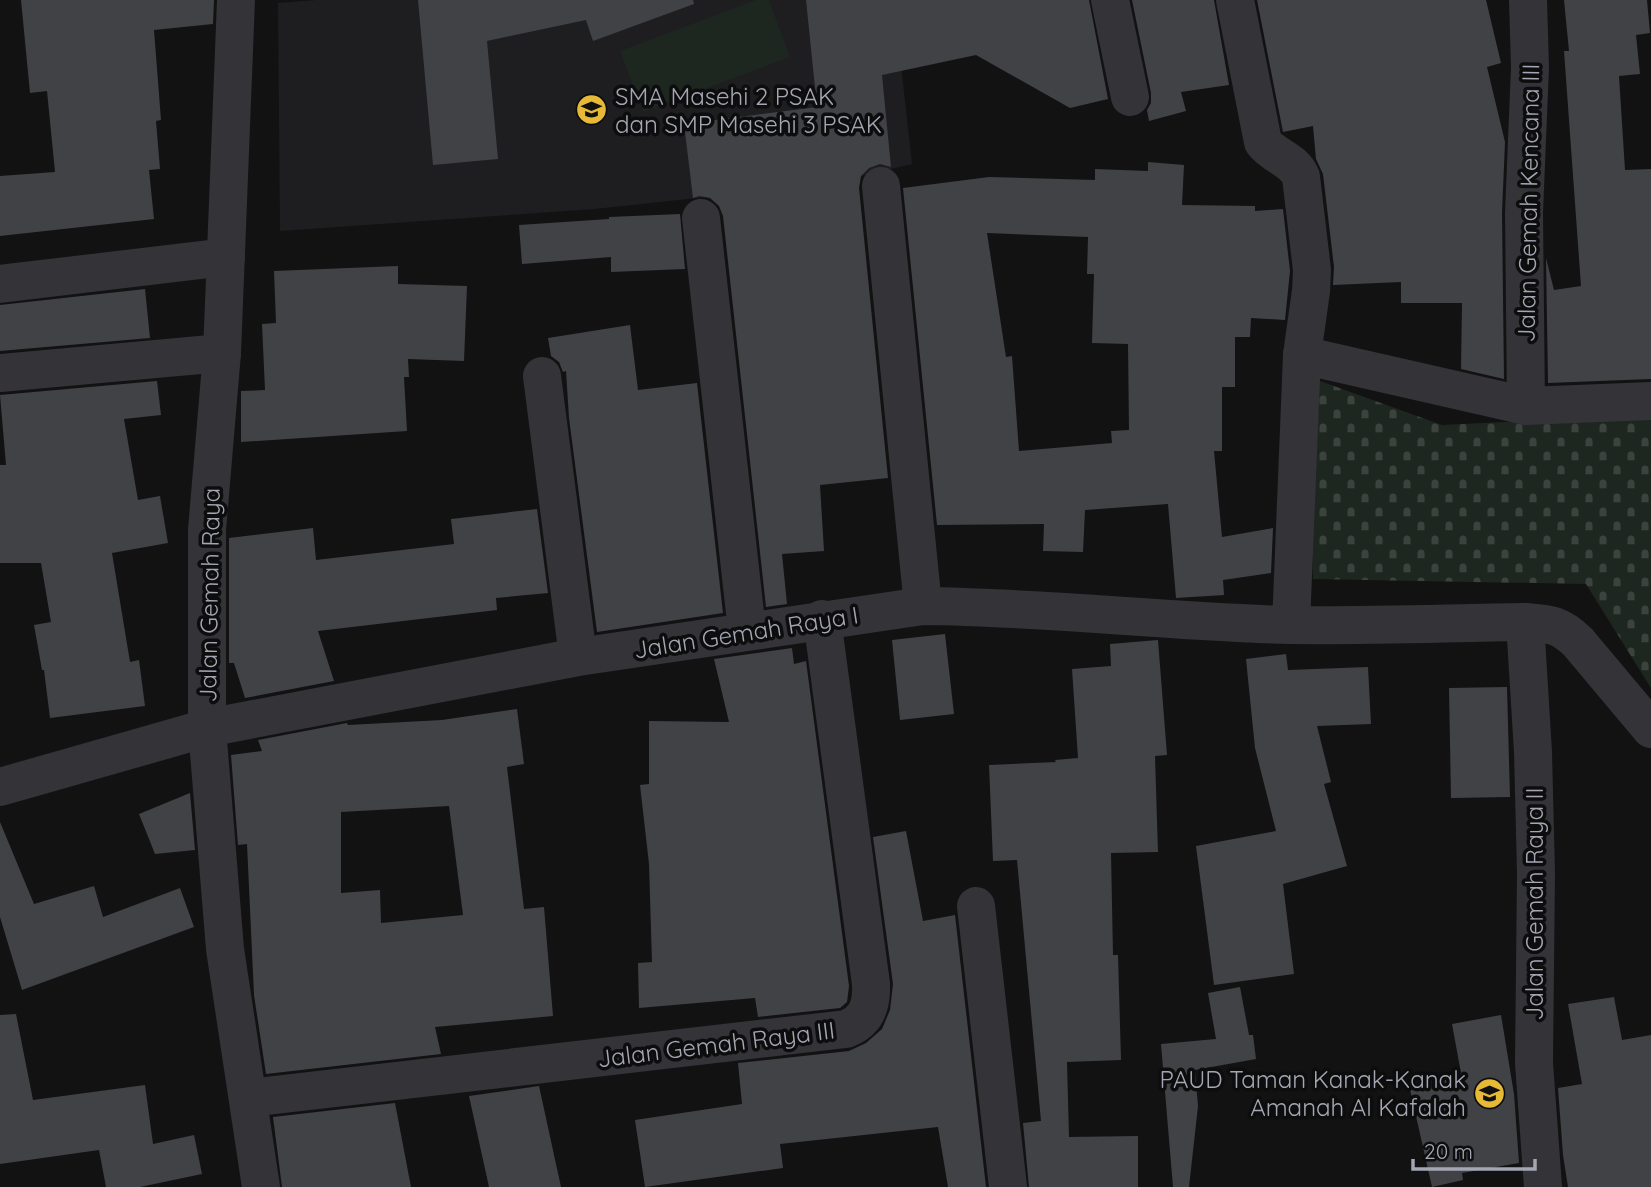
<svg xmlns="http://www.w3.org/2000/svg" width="1651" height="1187" viewBox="0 0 1651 1187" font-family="Quicksand,sans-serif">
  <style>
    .built { fill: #1e1e20 }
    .cemetery { fill: url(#cemetery-stones) }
    .green { fill: #1e2620 }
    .building { fill: #414246; fill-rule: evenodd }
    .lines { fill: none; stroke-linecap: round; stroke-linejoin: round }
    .minor { stroke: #333338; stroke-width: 38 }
    .labels { text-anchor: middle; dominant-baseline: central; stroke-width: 7; stroke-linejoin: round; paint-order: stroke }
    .poi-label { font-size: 24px; fill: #a4a7b3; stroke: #0d0d0e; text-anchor: start }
    .street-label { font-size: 24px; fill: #a4a7b3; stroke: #0d0d0e }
  </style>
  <defs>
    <pattern id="cemetery-stones" width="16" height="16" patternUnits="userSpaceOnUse" patternTransform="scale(1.75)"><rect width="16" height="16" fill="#1e2620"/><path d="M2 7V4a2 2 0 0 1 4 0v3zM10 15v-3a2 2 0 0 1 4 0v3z" fill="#3c433e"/></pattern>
  </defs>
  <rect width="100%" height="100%" fill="#121213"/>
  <!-- built -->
  <path class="built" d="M316,0h568l16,56 12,108 -84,20 -233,25 -315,22 -2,-228z"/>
  <!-- cemetery -->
  <path class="cemetery" d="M1309,377l133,48 209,-10v273l-65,-104 -273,-5z"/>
  <!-- green -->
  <path class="green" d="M756,0h13l21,57 -147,55 -23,-61z"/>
  <!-- building -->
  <g class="building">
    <path d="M21,0h193l-1,24 -59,6 7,90 -5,1 4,48 -11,1 5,49 -154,17v-60l55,-4 -8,-81 -17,2z"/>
    <path d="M418,0h275l1,4 -101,37 -7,-21 -99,21 11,118 -65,6z"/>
    <path d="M806,0h283l19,99 -38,9 -94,-53 -94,20 9,92 -11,-3 -11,4 -8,8 -2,12 29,290 -68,7 4,66 -42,3 5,50 -21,3 -43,-391 -4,-10 -9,-8 -11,-2 -6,2 -9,-74 133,-17z"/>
    <path d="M1132,0h82l15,85 -48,7 5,19 -37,10 -2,-11 4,-7v-10z"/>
    <path d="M1257,0h229l15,63 -14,4 18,75 -3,71 2,166 -43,-10 1,-66h-61v-21l-68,3 1,-18 -11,-93 -7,-15 -3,-33 -30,6z"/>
    <path d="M1564,0h83l3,33 -14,2 4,39 -21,2 6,94 26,-1v210l-103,4 -2,-125 8,32 27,-4 -17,-235h5z"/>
    <path d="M1148,162l36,3 -2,40 73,1v5l28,-2 7,62 -5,49 -34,-2 -1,19h-15v50h-13v64h-8l8,86 51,-9 -2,45 -48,7 1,15 -48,3 -8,-94 -83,6 -2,42 -40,-1 1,-27 -107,1 -34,-337 86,-11 106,3v-11l53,2zM987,233l101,4 -1,37h7l-2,69 36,1 1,86 -18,1 1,12 -93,8 -7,-95 -6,1z"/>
    <path d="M680,214l5,55 -74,3v-15l-89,7 -3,-39 90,-6v-2z"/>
    <path d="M398,266v18l69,2 -3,75 -56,-2 1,18h-5l3,54 -166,11v-51l24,-1 -3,-66 14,-1 -2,-52z"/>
    <path d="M145,289l5,49 -150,13v-46z"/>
    <path d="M630,325l8,65 59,-7 26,230 -126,19 -28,-214 -3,-47 -3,1 -4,-10 -8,-6 -3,-18z"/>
    <path d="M157,381l4,34 -37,4 14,81 22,-4 8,47 -56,10 18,109 9,-2 6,46 -95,12 -6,-48h-2l-8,-45 17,-3 -10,-59h-41v-98h6l-6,-70z"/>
    <path d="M537,509l11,84 -52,5 1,12 -179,21 16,50 -89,17 -11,-35h-5v-125l84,-10 3,32 138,-16 -3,-25z"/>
    <path d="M945,634l9,80 -54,6 -8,-80z"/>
    <path d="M1158,640l9,115 -12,1 3,96 -47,1 2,102h5l3,105 -54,2 2,75 69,-1v51h-109l-6,-64 18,-2 -24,-261 -24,1 -4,-96 67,-3 -1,-2 23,-2 -6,-89 39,-3 -1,-22z"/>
    <path d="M792,648l2,16 12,-3 43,325 -2,16 -7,6 -82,9 -3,-19 -116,10 -1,-45 14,-1 -3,-98 -9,-79 9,-1v-63l80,1 -15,-63z"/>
    <path d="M1286,654l2,16 80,-3 3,57 -54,2 14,56 -7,2 23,82 -64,18 11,90 -80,11 -18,-139 80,-15 -21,-83 -9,-89z"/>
    <path d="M1507,687l3,110 -59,1 -2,-110z"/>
    <path d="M517,709l7,55 -17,3 17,142 20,-2 9,109 -118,11 6,27 -175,20 -12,-79 -7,-151 -9,1 -7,-90 31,-4 -4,-11 89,-17 1,2 94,-5zM449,806l14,109 -82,8 -1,-33 -39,3v-81z"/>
    <path d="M190,793l5,57 -40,4 -16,-40z"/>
    <path d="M0,822l34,82 60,-18 9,31 77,-29 14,39 -172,63 -22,-73z"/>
    <path d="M906,831l17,90 32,-6 31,272h-38l-10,-60 -158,17 3,24 -138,19 -10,-67 107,-16 -4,-41 111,-12 17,-8 16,-14 8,-19 3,-26 -20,-147z"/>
    <path d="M1240,987l9,48h4l3,24 -61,11 3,36 -9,81h-16l-12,-143 55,-5 -8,-46z"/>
    <path d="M1614,997l8,43 29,-5v152h-83l-5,-32 -5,-67 24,-4 -14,-80z"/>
    <path d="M16,1014l17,86 112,-15 8,59 41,-9 8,39 -62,13h-34l-7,-37 -99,14v-149z"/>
    <path d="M1501,1015l13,79 5,69 -57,10 1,7 -31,7 -23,-102 52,-12 -9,-49z"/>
    <path d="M539,1086l22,101h-72l-20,-91z"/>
    <path d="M395,1103l16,84h-129l-9,-70z"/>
  </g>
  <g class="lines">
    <!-- minor -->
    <g class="minor">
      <path d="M236,0l-14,353 -15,177v198l18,221 36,238"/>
      <path d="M1110,0l20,97"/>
      <path d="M1235,0l28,142c11,15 31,17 38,35l11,93 -1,21 -9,64"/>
      <path d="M881,186l42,420"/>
      <path d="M701,218l46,413"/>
      <path d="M0,284l226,-27"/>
      <path d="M0,373l222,-20"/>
      <path d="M542,376l36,281"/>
      <path d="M1526,406l-2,-193 6,-146 -2,-67"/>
      <path d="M1525,622l8,130 3,121 -2,190 9,124"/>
      <path d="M1291,625l11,-270 224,51 125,-5"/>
      <path d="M0,787l207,-59 371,-71 345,-51c123,1 245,16 367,19 78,1 157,-2 235,-3 25,2 34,2 53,20l73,87"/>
      <path d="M976,906l32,281"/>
      <path d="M248,1098l598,-69c21,-8 26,-24 25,-45l-49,-365"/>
    </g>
  </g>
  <!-- icons -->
  <defs>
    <symbol id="school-disc" viewBox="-11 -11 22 22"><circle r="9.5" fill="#e7ba36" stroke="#0d0d0e"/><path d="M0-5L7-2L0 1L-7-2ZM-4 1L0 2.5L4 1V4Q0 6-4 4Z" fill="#111"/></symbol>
  </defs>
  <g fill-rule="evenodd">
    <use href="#school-disc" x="574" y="92" width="35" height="35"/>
    <use href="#school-disc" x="1472" y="1076" width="35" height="35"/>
  </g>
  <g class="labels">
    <!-- poi labels -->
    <g class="poi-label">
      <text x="615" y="96">SMA Masehi 2 PSAK<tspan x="615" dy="28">dan SMP Masehi 3 PSAK</tspan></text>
      <text x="1466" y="1079" text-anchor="end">PAUD Taman Kanak-Kanak<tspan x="1466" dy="28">Amanah Al Kafalah</tspan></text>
    </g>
    <!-- street labels -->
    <g class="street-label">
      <text transform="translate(1528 203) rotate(-89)">Jalan Gemah Kencana III</text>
      <text transform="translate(209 595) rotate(-89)">Jalan Gemah Raya</text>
      <text transform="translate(746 632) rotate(-9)">Jalan Gemah Raya I</text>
      <text transform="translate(1534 904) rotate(-90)">Jalan Gemah Raya II</text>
      <text transform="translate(716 1044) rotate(-7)">Jalan Gemah Raya III</text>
    </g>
  </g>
  <!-- scale -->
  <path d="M1413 1159v10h122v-10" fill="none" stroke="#a4a7b3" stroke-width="3.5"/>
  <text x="1424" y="1159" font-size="21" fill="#a4a7b3" stroke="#0d0d0e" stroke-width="5" paint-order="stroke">20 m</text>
</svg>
